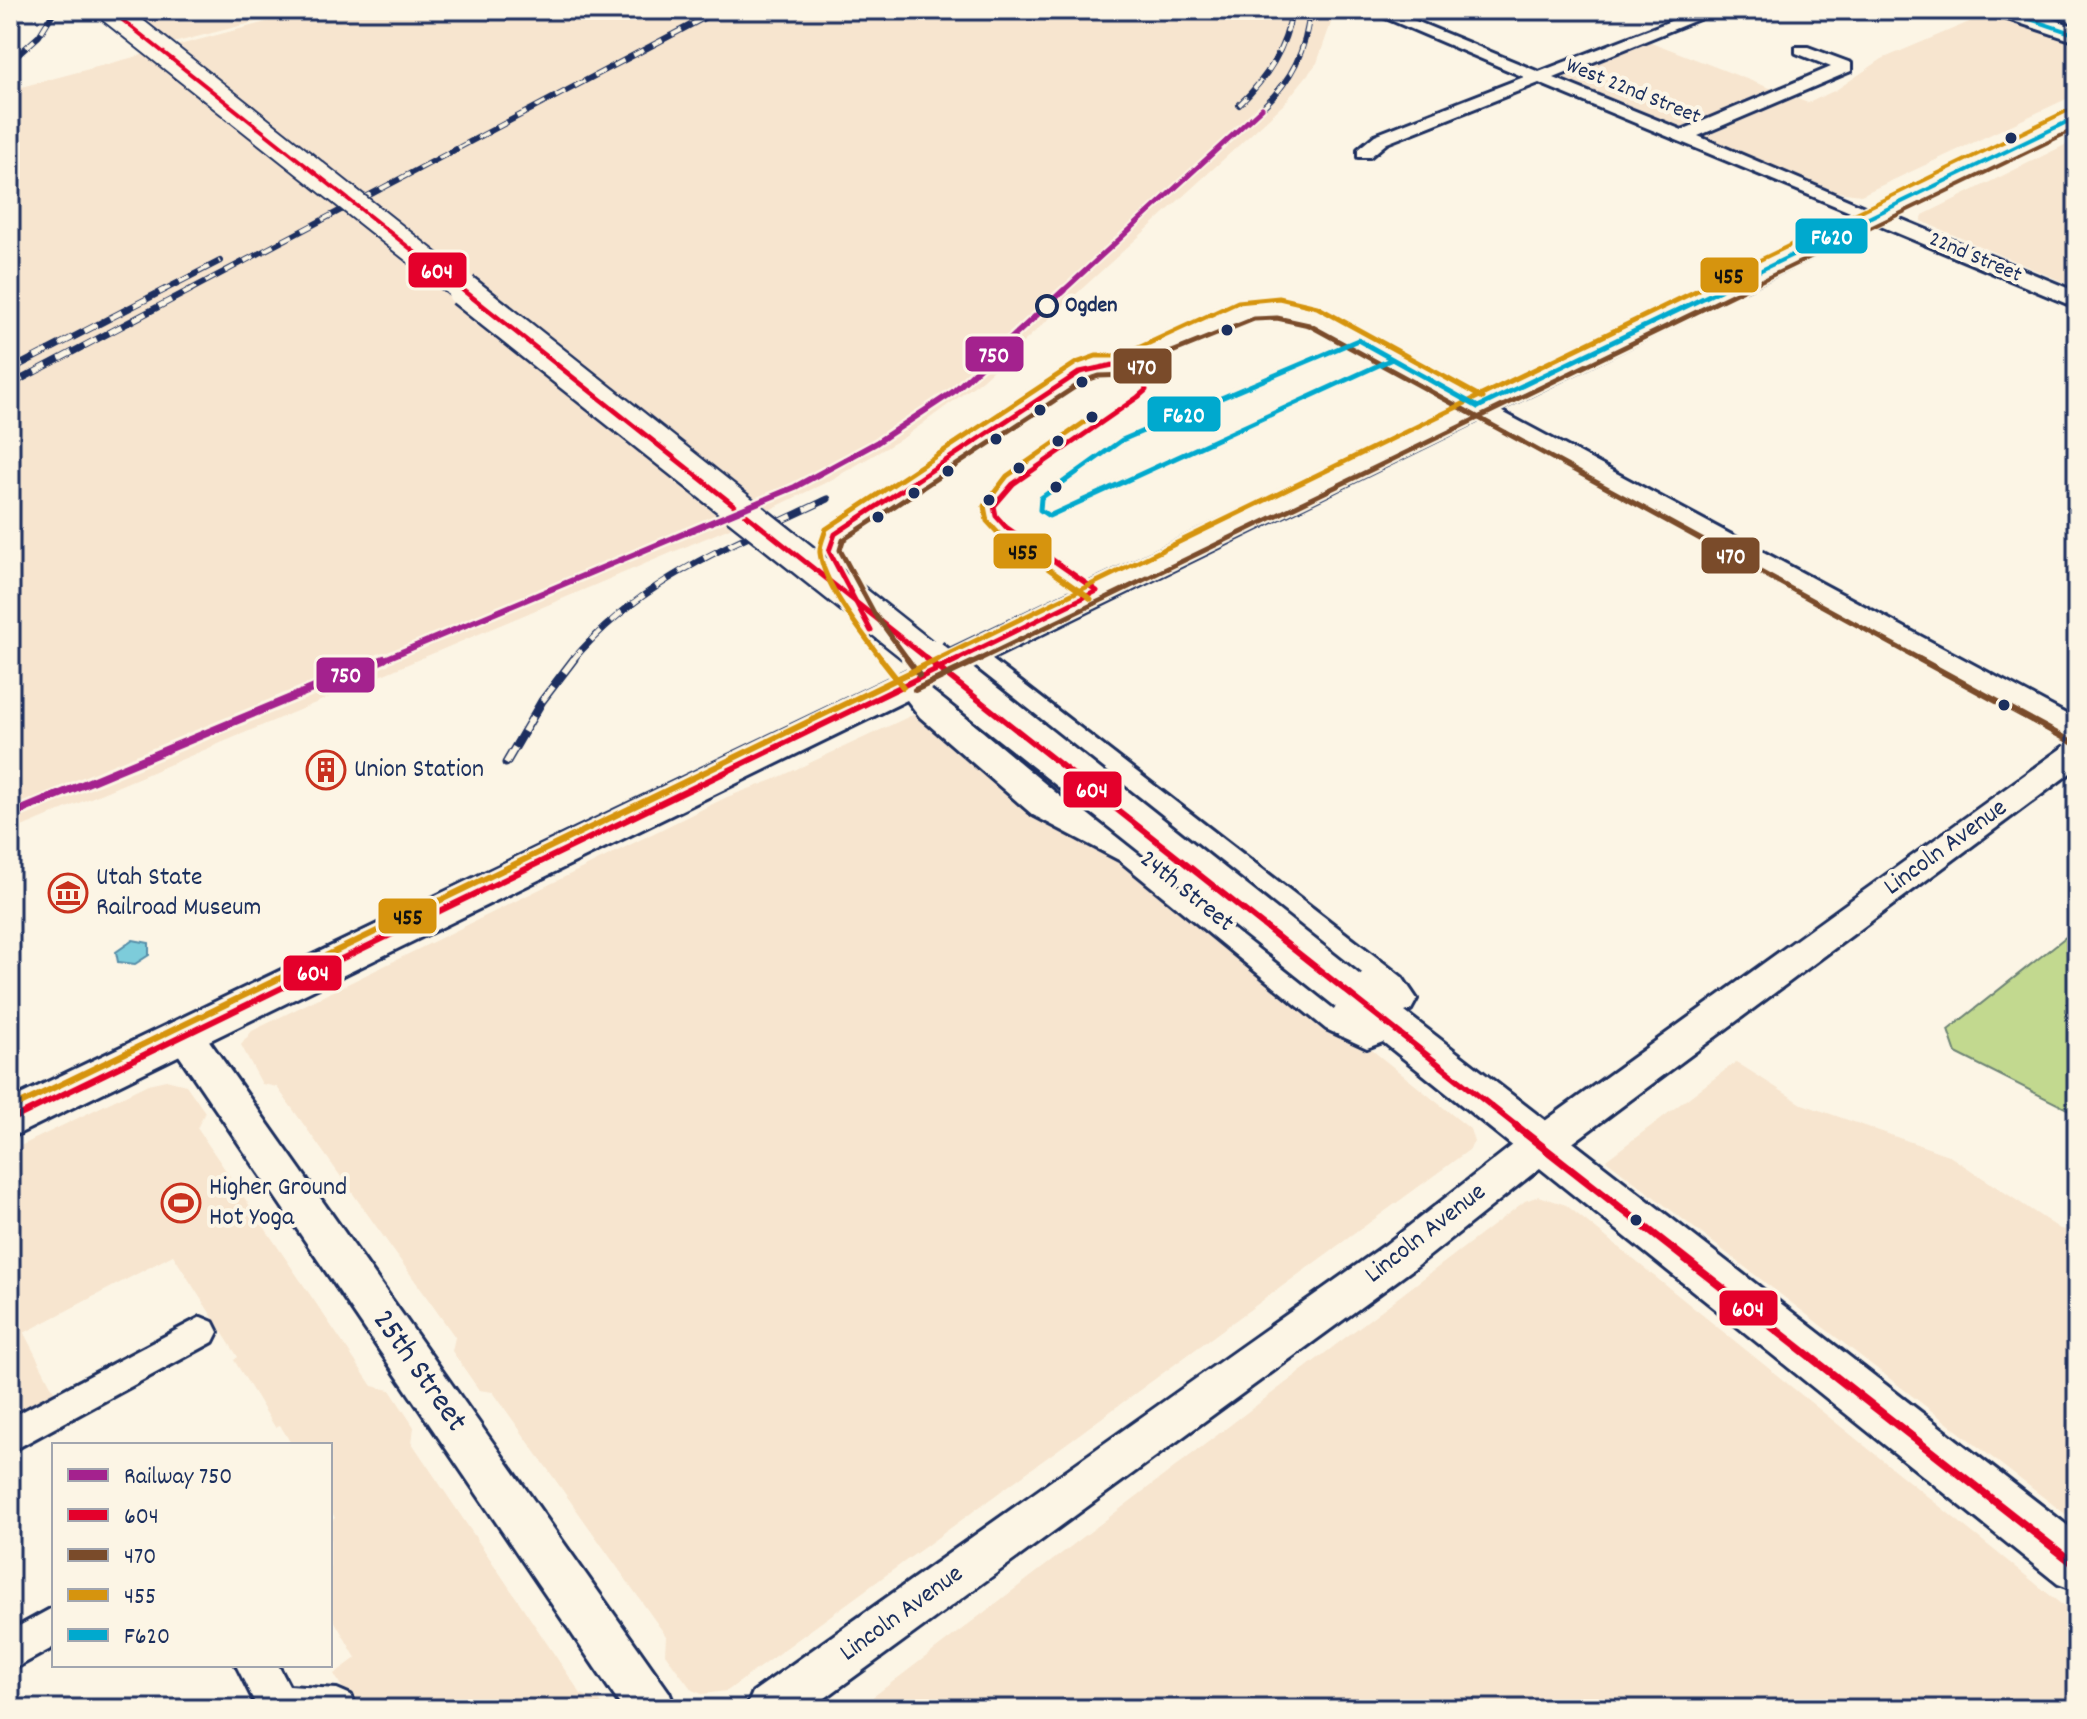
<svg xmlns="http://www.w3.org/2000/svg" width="2087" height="1719" viewBox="0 0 2087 1719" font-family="Dekko,sans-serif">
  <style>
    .built { fill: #f7e5cf }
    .green { fill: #c2d98f; stroke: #6e8476; stroke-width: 2 }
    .water { fill: #7dccda; stroke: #568da8; stroke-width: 2 }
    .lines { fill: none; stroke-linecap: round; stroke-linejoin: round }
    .minor-casing { stroke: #1b2f5e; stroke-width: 6 }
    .tertiary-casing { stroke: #1b2f5e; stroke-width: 6 }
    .secondary-casing { stroke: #1b2f5e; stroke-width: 6 }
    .minor { fill: #fcf5e5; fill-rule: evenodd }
    .tertiary { fill: #fcf5e5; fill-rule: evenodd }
    .secondary { fill: #fcf5e5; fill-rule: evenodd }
    .rail-far2-casing { stroke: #1b2f5e; stroke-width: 6 }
    .rail-far1-casing { stroke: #1b2f5e; stroke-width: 7 }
    .rail-casing { stroke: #1b2f5e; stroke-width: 9 }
    .rail-far2 { stroke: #fcf5e5; stroke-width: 4; stroke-dasharray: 11; stroke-linecap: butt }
    .rail-far1 { stroke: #fcf5e5; stroke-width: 5; stroke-dasharray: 14; stroke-linecap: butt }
    .rail { stroke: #fcf5e5; stroke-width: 6; stroke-dasharray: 18; stroke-linecap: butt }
    .secondary-bridge-far2-casing { stroke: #1b2f5e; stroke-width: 29; stroke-linecap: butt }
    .secondary-bridge-far1-casing { stroke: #1b2f5e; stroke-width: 37; stroke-linecap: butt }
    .secondary-bridge-casing { stroke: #1b2f5e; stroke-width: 46; stroke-linecap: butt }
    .secondary-bridge-far2 { stroke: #fcf5e5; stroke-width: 25 }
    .secondary-bridge-far1 { stroke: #fcf5e5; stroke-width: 32 }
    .secondary-bridge { stroke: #fcf5e5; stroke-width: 40 }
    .bus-1-far3-casing { stroke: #fcf5e5; stroke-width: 8 }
    .bus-1-far2-casing { stroke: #fcf5e5; stroke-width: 10 }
    .bus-1-far1-casing { stroke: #fcf5e5; stroke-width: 12 }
    .bus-1-casing { stroke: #fcf5e5; stroke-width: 14 }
    .bus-2-far2-casing { stroke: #fcf5e5; stroke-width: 8 }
    .bus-2-far1-casing { stroke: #fcf5e5; stroke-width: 10 }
    .bus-2-casing { stroke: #fcf5e5; stroke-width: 12 }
    .bus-3-far2-casing { stroke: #fcf5e5; stroke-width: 8 }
    .bus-3-far1-casing { stroke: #fcf5e5; stroke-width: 10 }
    .bus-3-casing { stroke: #fcf5e5; stroke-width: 12 }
    .bus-4-far1-casing { stroke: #fcf5e5; stroke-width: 8 }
    .bus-4-casing { stroke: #fcf5e5; stroke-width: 10 }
    .bus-1-far3 { stroke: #e4002b; stroke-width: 4 }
    .bus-1-far2 { stroke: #e4002b; stroke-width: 5 }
    .bus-1-far1 { stroke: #e4002b; stroke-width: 6 }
    .bus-1 { stroke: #e4002b; stroke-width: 8 }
    .bus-2-far2 { stroke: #7a4b2a; stroke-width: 4 }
    .bus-2-far1 { stroke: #7a4b2a; stroke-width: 5 }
    .bus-2 { stroke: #7a4b2a; stroke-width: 6 }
    .bus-3-far2 { stroke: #d6940e; stroke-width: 4 }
    .bus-3-far1 { stroke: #d6940e; stroke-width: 5 }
    .bus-3 { stroke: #d6940e; stroke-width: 6 }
    .bus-4-far1 { stroke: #00a9ce; stroke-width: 4 }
    .bus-4 { stroke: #00a9ce; stroke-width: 5 }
    .rail-1-far2-casing { stroke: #fcf5e5; stroke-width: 9 }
    .rail-1-far1-casing { stroke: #fcf5e5; stroke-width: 11 }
    .rail-1-casing { stroke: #fcf5e5; stroke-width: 14 }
    .rail-1-far2 { stroke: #a4228e; stroke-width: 5 }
    .rail-1-far1 { stroke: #a4228e; stroke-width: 6 }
    .rail-1 { stroke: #a4228e; stroke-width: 8 }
    .bus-dot { fill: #1b2f5e; stroke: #fcf5e5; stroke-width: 3 }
    .stop-dot { fill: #fcf5e5; stroke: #1b2f5e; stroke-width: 4 }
    .labels { text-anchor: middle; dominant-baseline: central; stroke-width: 8; stroke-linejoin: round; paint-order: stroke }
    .far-street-label { font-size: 22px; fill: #1b2f5e; stroke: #fcf5e5 }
    .far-stop-label { font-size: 22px; font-weight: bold; fill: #1b2f5e; stroke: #fcf5e5; text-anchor: start }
    .poi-label { font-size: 26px; fill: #1b2f5e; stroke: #fcf5e5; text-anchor: start }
    .street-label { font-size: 26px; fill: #1b2f5e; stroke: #fcf5e5 }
    .near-street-label { font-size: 32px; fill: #1b2f5e; stroke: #fcf5e5 }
    .line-badge { stroke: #fcf5e5; stroke-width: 3 }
    .badge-label { font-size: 22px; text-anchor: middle; font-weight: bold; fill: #fff }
    .pale-badge-label { font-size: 22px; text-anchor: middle; font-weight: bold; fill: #111 }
  </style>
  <rect width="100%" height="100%" fill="#fcf5e5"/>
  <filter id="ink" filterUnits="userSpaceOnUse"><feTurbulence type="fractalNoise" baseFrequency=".0125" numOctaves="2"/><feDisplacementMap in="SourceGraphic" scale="16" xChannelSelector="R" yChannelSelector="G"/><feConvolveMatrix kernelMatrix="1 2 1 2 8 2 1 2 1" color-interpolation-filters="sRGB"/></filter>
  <g filter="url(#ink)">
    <!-- built -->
    <g class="built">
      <path d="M133,10h169l-129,33 -41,-30z"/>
      <path d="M311,10h1019l1,13 -14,40 -33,41 -302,276 -79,58 -74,43 -85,41 -734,310v-742z"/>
      <path d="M1988,14l89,29v51l-216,101 -24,-3 -284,-117 93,-35 162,63 28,-13 46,-31z"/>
      <path d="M2077,139v149l-156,-67 2,-6z"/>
      <path d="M919,712l222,152 329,265 4,13 -5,8 -742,541 -25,3 -10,-4 -27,-36 1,-18 -173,-244 -14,-2 -27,-39 3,-14 -178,-250 -15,-3 -21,-39 11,-14 475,-234 46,-17z"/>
      <path d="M1736,1062l66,42 146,51 112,74 17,2v292l-471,-363z"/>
      <path d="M166,1080l20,5 19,27 -8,16 175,258 18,4 24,37 -2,16 169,251 18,6 6,9h-250l-21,-35 22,-16 -26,-45v-91l5,-4 -5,-9v-64h-38l-12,-20 -5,2 -41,-67 4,-3 -65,-102 -149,78 33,64 -47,26v-272l138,-67z"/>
      <path d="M1539,1196l27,9 511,412v92h-1220l668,-508z"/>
    </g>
    <!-- green -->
    <path class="green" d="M2077,928v186l-121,-61 -8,-23z"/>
    <!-- water -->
    <path class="water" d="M133,940l16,3v12l-14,9 -17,-2 -2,-10z"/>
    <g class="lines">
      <defs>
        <g id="minor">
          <path d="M1367,10h22l150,62 160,-62h22l-167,68 128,52 149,-63 -35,-14v-6h12l43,16v8l-153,65 185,79 -2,4h-14l-328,-136 -152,60 -17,14h-12v-8l17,-14 149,-58z"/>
          <path d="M201,1317l12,5 5,10 -5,10 -203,110v-34z"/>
          <path d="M54,1607v40l-44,24v-40z"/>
          <path d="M236,1665h42l11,21 48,3 14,6 6,14h-99z"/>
        </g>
        <g id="tertiary">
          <path d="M1874,208l203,84v16l-211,-88 -3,-5 3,-5z"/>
          <path d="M1478,399l599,321v48l-522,388 -142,113 -603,440h-64l7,-17 632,-447 142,-111 539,-389 8,-3 -605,-329 -4,-6 4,-6z"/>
          <path d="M185,1021l13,4 471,667 7,17h-53l-451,-664 -6,-10 6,-10z"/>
        </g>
        <g id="secondary">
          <path d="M1992,10h33l52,17v15l-82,-27z"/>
          <path d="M2077,110v17l-1086,532 411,318 15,22 -6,11 -6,2 672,521v58l-19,-7 -675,-542 -16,6 -41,-19 -207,-169 -86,-45 -113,-98 -13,-17 -897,438v-38zM963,673l381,304 -11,3 -3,6 -183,-146 -86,-43 -115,-96 -11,-14z"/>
        </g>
      </defs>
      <!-- minor casing -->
      <use href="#minor" class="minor-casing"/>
      <!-- tertiary casing -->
      <use href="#tertiary" class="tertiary-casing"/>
      <!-- secondary casing -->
      <use href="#secondary" class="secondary-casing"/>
      <!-- minor -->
      <use href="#minor" class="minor"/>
      <!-- tertiary -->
      <use href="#tertiary" class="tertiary"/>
      <!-- secondary -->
      <use href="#secondary" class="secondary"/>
      <defs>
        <g id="rail-far2">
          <path d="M10,62l29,-26 16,-26"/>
          <path d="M1239,105c28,-27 47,-56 53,-95"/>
          <path d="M1262,108c30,-28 44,-57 48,-98"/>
          <path d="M160,292l60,-31"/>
          <path d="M186,292l533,-282"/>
        </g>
        <g id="rail-far1">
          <path d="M10,370l154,-80"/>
          <path d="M10,385l180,-95"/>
          <path d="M572,661c71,-84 160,-116 256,-162"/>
        </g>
        <path id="rail" d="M506,763l36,-62 32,-42"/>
      </defs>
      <!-- rail-far2 casing -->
      <use href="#rail-far2" class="rail-far2-casing"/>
      <!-- rail-far1 casing -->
      <use href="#rail-far1" class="rail-far1-casing"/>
      <!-- rail casing -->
      <use href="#rail" class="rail-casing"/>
      <!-- rail-far2 -->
      <use href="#rail-far2" class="rail-far2"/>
      <!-- rail-far1 -->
      <use href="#rail-far1" class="rail-far1"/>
      <!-- rail -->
      <use href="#rail" class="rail"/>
      <defs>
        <path id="secondary-bridge-far2" d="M110,10l356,282"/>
        <path id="secondary-bridge-far1" d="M463,290l468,371"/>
        <path id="secondary-bridge" d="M929,659l419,332"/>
      </defs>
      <!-- secondary-bridge-far2 casing -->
      <use href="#secondary-bridge-far2" class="secondary-bridge-far2-casing"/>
      <!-- secondary-bridge-far1 casing -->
      <use href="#secondary-bridge-far1" class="secondary-bridge-far1-casing"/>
      <!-- secondary-bridge casing -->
      <use href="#secondary-bridge" class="secondary-bridge-casing"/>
      <!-- secondary-bridge-far2 -->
      <use href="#secondary-bridge-far2" class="secondary-bridge-far2"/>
      <!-- secondary-bridge-far1 -->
      <use href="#secondary-bridge-far1" class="secondary-bridge-far1"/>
      <!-- secondary-bridge -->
      <use href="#secondary-bridge" class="secondary-bridge"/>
      <defs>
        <path id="bus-1-far3" d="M110,10l355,282"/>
        <g id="bus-1-far2">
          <path d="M463,290l467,371"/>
          <path d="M871,631l-42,-80 6,-17 245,-162 33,-7 31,12 2,13 -8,7 -125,87 -19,22 2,10 10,11 91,64 -143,70"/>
        </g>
        <g id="bus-1-far1">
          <path d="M927,659l592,469"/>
          <path d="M10,1120l948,-461"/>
        </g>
        <path id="bus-1" d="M1516,1126l561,440"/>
        <path id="bus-2-far2" d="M1738,292l339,-164"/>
        <g id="bus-2-far1">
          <path d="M909,661l-35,-48 -34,-63 3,-10 241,-159 15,-5 28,-1 30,-17 97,-39 23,-1 32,7 614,336"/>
          <path d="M976,661l766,-371"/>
        </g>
        <g id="bus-2">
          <path d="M907,659l12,16"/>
          <path d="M1919,659l153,83"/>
          <path d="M915,690l65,-31"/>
        </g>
        <path id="bus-3-far2" d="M1694,292l379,-184"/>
        <g id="bus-3-far1">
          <path d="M1091,599l-92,-65 -12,-13 -3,-15 23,-30 85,-59"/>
          <path d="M883,661c-20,-27 -59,-75 -63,-108 -1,-7 4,-17 6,-24l250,-166 20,-7h25l117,-54 41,-4 38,9 166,91"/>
          <path d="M934,661l764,-371"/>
        </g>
        <g id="bus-3">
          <path d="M881,659l22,28"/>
          <path d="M10,1109l928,-450"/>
        </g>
        <g id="bus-4-far1">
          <path d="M2003,10l74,25"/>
          <path d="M1716,292l361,-175"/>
        </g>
        <g id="bus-4">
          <path d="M1392,359l-343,157 -9,-6 1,-12 81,-58 236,-100 120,67"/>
          <path d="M1478,407l242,-117"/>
        </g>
      </defs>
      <!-- bus-1-far3 casing -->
      <use href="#bus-1-far3" class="bus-1-far3-casing"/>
      <!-- bus-1-far2 casing -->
      <use href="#bus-1-far2" class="bus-1-far2-casing"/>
      <!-- bus-1-far1 casing -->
      <use href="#bus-1-far1" class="bus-1-far1-casing"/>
      <!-- bus-1 casing -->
      <use href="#bus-1" class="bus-1-casing"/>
      <!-- bus-2-far2 casing -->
      <use href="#bus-2-far2" class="bus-2-far2-casing"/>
      <!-- bus-2-far1 casing -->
      <use href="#bus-2-far1" class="bus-2-far1-casing"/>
      <!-- bus-2 casing -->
      <use href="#bus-2" class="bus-2-casing"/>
      <!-- bus-3-far2 casing -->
      <use href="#bus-3-far2" class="bus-3-far2-casing"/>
      <!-- bus-3-far1 casing -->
      <use href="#bus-3-far1" class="bus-3-far1-casing"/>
      <!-- bus-3 casing -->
      <use href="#bus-3" class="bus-3-casing"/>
      <!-- bus-4-far1 casing -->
      <use href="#bus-4-far1" class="bus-4-far1-casing"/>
      <!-- bus-4 casing -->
      <use href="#bus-4" class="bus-4-casing"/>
      <!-- bus-1-far3 -->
      <use href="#bus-1-far3" class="bus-1-far3"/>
      <!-- bus-1-far2 -->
      <use href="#bus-1-far2" class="bus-1-far2"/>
      <!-- bus-1-far1 -->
      <use href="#bus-1-far1" class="bus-1-far1"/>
      <!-- bus-1 -->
      <use href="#bus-1" class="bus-1"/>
      <!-- bus-2-far2 -->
      <use href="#bus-2-far2" class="bus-2-far2"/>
      <!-- bus-2-far1 -->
      <use href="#bus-2-far1" class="bus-2-far1"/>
      <!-- bus-2 -->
      <use href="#bus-2" class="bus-2"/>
      <!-- bus-3-far2 -->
      <use href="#bus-3-far2" class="bus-3-far2"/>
      <!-- bus-3-far1 -->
      <use href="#bus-3-far1" class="bus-3-far1"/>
      <!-- bus-3 -->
      <use href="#bus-3" class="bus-3"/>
      <!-- bus-4-far1 -->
      <use href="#bus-4-far1" class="bus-4-far1"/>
      <!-- bus-4 -->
      <use href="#bus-4" class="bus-4"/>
      <defs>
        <path id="rail-1-far2" d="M1062,292l200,-184"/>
        <path id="rail-1-far1" d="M380,661l415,-174 81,-44 77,-51 111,-102"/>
        <path id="rail-1" d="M10,815l374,-156"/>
      </defs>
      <!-- rail-1-far2 casing -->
      <use href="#rail-1-far2" class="rail-1-far2-casing"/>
      <!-- rail-1-far1 casing -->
      <use href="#rail-1-far1" class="rail-1-far1-casing"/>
      <!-- rail-1 casing -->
      <use href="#rail-1" class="rail-1-casing"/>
      <!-- rail-1-far2 -->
      <use href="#rail-1-far2" class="rail-1-far2"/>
      <!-- rail-1-far1 -->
      <use href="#rail-1-far1" class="rail-1-far1"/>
      <!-- rail-1 -->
      <use href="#rail-1" class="rail-1"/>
    </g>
  </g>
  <!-- icons -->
  <defs>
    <symbol id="building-ring" viewBox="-11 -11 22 22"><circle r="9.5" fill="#fcf5e5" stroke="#c8321e" stroke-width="1.5"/><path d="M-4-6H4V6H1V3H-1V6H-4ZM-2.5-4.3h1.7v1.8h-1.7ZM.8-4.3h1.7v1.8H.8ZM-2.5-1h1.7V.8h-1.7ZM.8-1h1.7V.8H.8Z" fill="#c8321e"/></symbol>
    <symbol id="museum-ring" viewBox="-11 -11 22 22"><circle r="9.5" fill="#fcf5e5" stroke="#c8321e" stroke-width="1.5"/><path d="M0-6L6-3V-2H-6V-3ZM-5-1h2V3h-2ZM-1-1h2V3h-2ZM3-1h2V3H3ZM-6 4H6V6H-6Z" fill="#c8321e"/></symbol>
    <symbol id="stadium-ring" viewBox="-11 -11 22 22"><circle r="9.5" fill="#fcf5e5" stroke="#c8321e" stroke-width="1.5"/><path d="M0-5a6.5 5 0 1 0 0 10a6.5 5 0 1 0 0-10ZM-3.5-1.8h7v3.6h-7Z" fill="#c8321e"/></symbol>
  </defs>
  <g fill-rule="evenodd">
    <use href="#building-ring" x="304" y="748" width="44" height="44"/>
    <use href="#museum-ring" x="46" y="871" width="44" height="44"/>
    <use href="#stadium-ring" x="159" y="1181" width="44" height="44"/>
  </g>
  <!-- markers -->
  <g class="bus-dot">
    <circle cx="2011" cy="138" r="7"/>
    <circle cx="1227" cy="330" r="7"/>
    <circle cx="1082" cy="382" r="7"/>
    <circle cx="1040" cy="410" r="7"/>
    <circle cx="1092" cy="417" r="7"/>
    <circle cx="996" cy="439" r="7"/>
    <circle cx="1058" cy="441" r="7"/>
    <circle cx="1019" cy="468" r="7"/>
    <circle cx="948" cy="471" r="7"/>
    <circle cx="1056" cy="487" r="7"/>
    <circle cx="914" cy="493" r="7"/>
    <circle cx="989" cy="500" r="7"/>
    <circle cx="878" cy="517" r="7"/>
    <circle cx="2004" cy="705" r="7"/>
    <circle cx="1636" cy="1220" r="7"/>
  </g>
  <circle class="stop-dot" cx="1047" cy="306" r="10"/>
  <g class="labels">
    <!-- far-street labels -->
    <g class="far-street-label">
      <text transform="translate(1633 92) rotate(22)">West 22nd Street</text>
      <text transform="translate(1975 258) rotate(23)">22nd Street</text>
    </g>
    <!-- far-stop labels -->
    <g class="far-stop-label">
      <text x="1065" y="306">Ogden</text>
    </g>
    <!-- poi labels -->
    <g class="poi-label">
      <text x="354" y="770">Union Station</text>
      <text x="96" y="878">Utah State<tspan x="96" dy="30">Railroad Museum</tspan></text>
      <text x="209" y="1188">Higher Ground<tspan x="209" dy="30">Hot Yoga</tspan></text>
    </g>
    <!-- street labels -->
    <g class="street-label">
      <text transform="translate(1946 848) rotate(-36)">Lincoln Avenue</text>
      <text transform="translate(1186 892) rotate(39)">24th Street</text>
      <text transform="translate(1426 1234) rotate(-38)">Lincoln Avenue</text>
      <text transform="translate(902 1614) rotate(-36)">Lincoln Avenue</text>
    </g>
    <!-- near-street labels -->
    <g class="near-street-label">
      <text transform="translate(418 1372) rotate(55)">25th Street</text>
    </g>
  </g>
  <g class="line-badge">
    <rect x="1794" y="217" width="75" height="38" rx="8" fill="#00a9ce"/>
    <rect x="407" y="251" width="61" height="38" rx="8" fill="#e4002b"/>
    <rect x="1699" y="256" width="61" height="38" rx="8" fill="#d6940e"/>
    <rect x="964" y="335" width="61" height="38" rx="8" fill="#a4228e"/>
    <rect x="1112" y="347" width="61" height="38" rx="8" fill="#7a4b2a"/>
    <rect x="1146" y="395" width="76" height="38" rx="8" fill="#00a9ce"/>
    <rect x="992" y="532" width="61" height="38" rx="8" fill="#d6940e"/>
    <rect x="1700" y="536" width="61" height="39" rx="8" fill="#7a4b2a"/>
    <rect x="315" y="656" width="61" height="38" rx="8" fill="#a4228e"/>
    <rect x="1062" y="770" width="61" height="39" rx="8" fill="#e4002b"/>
    <rect x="377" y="897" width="61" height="38" rx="8" fill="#d6940e"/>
    <rect x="282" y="954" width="61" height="38" rx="8" fill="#e4002b"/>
    <rect x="1718" y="1289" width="61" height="38" rx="8" fill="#e4002b"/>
  </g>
  <g class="badge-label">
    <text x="1832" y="244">F620</text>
    <text x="437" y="278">604</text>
    <text x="994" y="362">750</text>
    <text x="1142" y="374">470</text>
    <text x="1184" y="422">F620</text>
    <text x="1731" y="563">470</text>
    <text x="346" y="682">750</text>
    <text x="1092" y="797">604</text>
    <text x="313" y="980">604</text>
    <text x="1748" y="1316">604</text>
  </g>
  <g class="pale-badge-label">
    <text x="1729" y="283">455</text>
    <text x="1023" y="559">455</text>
    <text x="408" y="924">455</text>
  </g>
  <!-- margin -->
  <rect width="2087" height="1719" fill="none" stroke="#fcf5e5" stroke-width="40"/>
  <rect x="20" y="20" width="2047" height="1679" fill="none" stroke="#1b2f5e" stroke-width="3" filter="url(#ink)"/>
  <!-- legend -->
  <rect x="52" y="1443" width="280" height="224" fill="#fcf5e5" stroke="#a2a6af" stroke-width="2"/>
  <rect x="68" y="1469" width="40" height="12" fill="#a4228e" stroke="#a2a6af" stroke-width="2"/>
  <text x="124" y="1483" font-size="24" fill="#1b2f5e">Railway 750</text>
  <rect x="68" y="1509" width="40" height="12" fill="#e4002b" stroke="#a2a6af" stroke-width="2"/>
  <text x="124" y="1523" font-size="24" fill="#1b2f5e">604</text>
  <rect x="68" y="1549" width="40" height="12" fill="#7a4b2a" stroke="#a2a6af" stroke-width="2"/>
  <text x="124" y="1563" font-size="24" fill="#1b2f5e">470</text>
  <rect x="68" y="1589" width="40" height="12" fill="#d6940e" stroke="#a2a6af" stroke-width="2"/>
  <text x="124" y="1603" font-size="24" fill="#1b2f5e">455</text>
  <rect x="68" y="1629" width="40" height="12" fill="#00a9ce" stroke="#a2a6af" stroke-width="2"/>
  <text x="124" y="1643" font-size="24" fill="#1b2f5e">F620</text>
</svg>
